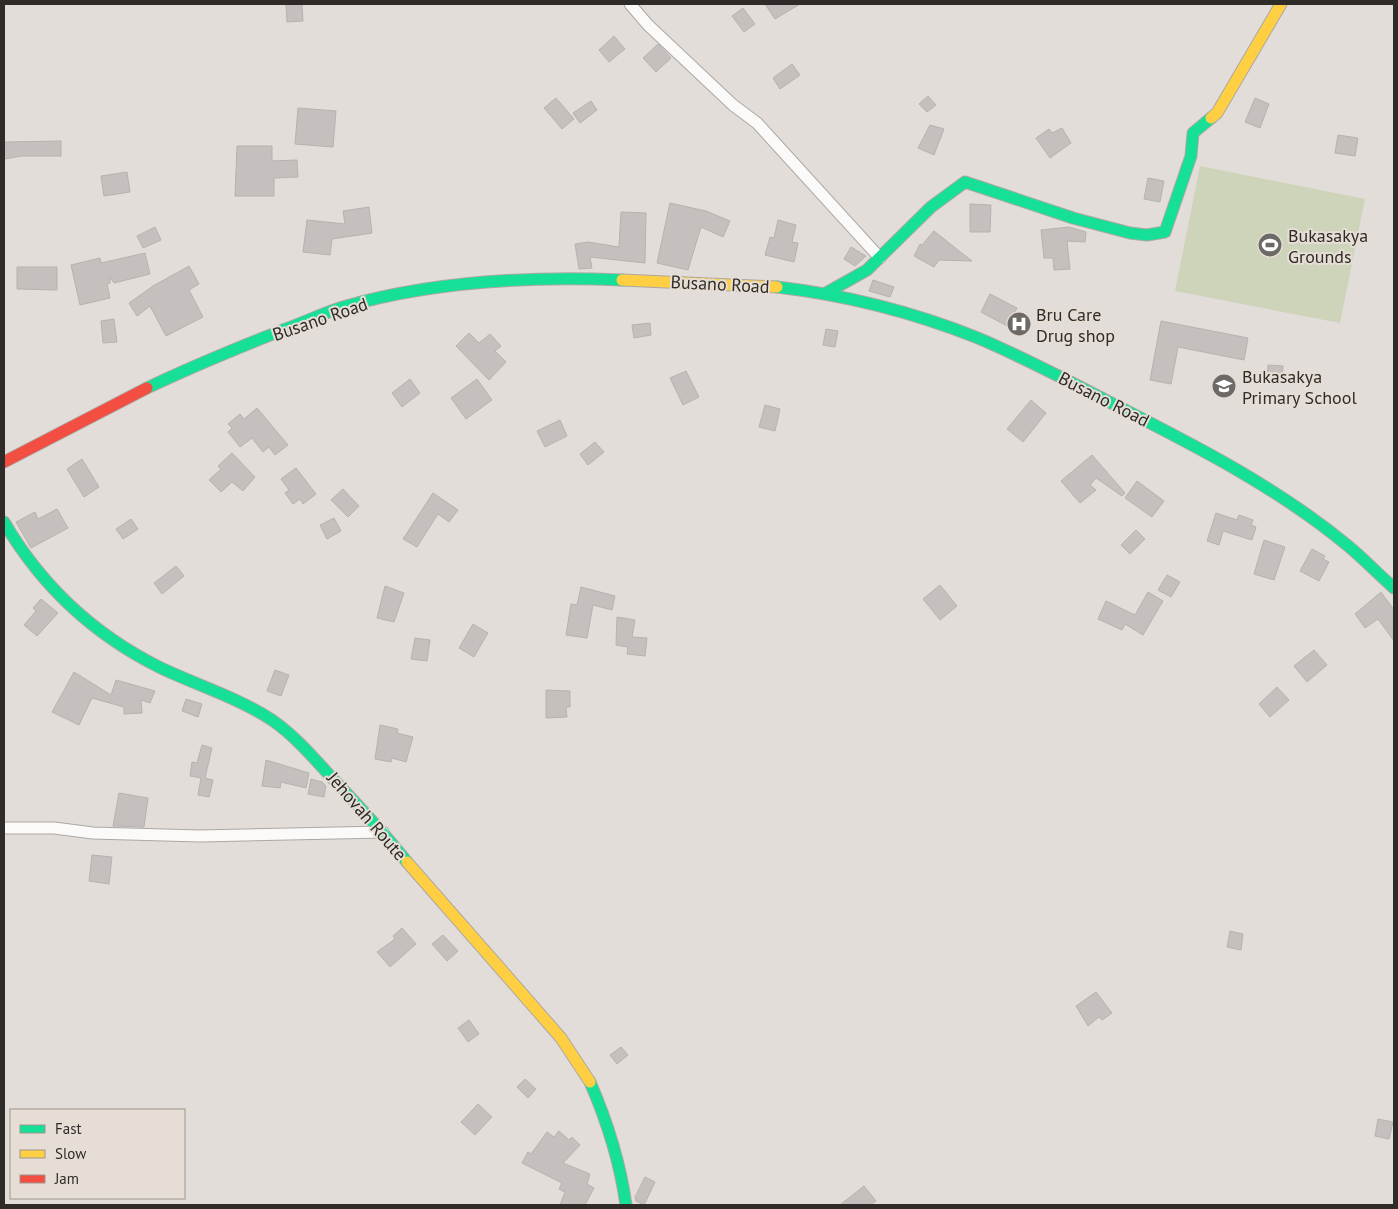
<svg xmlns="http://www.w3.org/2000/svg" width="1398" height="1209" viewBox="0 0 1398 1209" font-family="'PT Sans',sans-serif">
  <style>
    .green { fill: #ced4ba }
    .building { fill: #c5c0be; stroke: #b6b2af }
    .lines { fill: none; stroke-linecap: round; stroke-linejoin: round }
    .street-casing { stroke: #aca8a4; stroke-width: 13 }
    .fast-casing { stroke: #aca8a4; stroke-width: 13 }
    .slow-casing { stroke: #aca8a4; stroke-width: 13 }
    .jam-casing { stroke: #aca8a4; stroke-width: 13 }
    .street { stroke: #fbfaf9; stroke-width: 11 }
    .fast { stroke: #16e098; stroke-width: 11 }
    .slow { stroke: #ffcf43; stroke-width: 11 }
    .jam { stroke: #f24e42; stroke-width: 11 }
    .labels { text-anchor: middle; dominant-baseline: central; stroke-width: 4; stroke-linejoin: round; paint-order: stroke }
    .poi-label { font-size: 18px; fill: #2e2b28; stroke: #e6ddd5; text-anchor: start }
    .street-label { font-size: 18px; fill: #2e2b28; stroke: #e6ddd5 }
  </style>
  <rect width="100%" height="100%" fill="#e2ddd9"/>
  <!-- green -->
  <path class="green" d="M1200,166l165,33 -25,124 -165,-32z"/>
  <!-- building -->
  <g class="building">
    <path d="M286,4h16l1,17 -16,1z"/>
    <path d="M765,4h35l-25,15z"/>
    <path d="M743,8l12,16 -11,8 -12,-16z"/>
    <path d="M614,36l11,13 -16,13 -10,-12z"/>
    <path d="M658,44l13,14 -15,14 -13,-14z"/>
    <path d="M792,64l8,11 -20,14 -7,-11z"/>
    <path d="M928,96l8,9 -9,7 -8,-8z"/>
    <path d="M556,98l18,21 -12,10 -18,-21z"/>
    <path d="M1255,98l14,6 -9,24 -15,-6z"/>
    <path d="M591,101l6,9 -17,13 -7,-10z"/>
    <path d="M298,108l38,3 -3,36 -38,-3z"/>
    <path d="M930,125l14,4 -10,26 -16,-7z"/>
    <path d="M1062,128l9,15 -21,15 -14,-20 13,-9 3,4z"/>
    <path d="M1338,135l20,3 -3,18 -20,-3z"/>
    <path d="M61,141v15h-39l-18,3v-17z"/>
    <path d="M237,146h35v15l25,-1 1,17 -24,1v18h-39z"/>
    <path d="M127,172l3,20 -26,4 -3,-20z"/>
    <path d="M1148,178l16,3 -4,21 -16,-3z"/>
    <path d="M670,203l36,8 24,10 -7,16 -22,-10 -13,43 -31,-7z"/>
    <path d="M970,204l21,1 -1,27h-20z"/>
    <path d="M369,207l3,26 -40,6 -2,16 -27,-3 4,-32 38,4 -2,-13z"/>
    <path d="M621,212l25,1 -1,50 -55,-6 2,11 -13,1 -4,-25 13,-2 31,5z"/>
    <path d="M778,220l18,5 -4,17 6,1 -4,19 -29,-7 5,-18 4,1z"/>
    <path d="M155,227l6,13 -18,8 -6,-12z"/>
    <path d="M1069,227l17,5 -1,10 -18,-1 3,28 -16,1 -1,-12h-9l-3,-28z"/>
    <path d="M934,231l38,30 -33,-1 -5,7 -20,-11 6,-12 2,1z"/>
    <path d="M851,247l15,9 -11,10 -11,-7z"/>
    <path d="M145,253l5,21 -36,9 -4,-6v6l-3,1 3,14 -30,7 -9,-40 29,-7 1,5z"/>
    <path d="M189,266l10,18 -10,6 14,27 -37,19 -16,-30 -13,10 -8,-13 24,-17z"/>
    <path d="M17,267h40v23l-40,-1z"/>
    <path d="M873,280l21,7 -4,10 -21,-6z"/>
    <path d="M990,294l27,14 -10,18 -26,-14z"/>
    <path d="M114,319l3,23 -14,1 -2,-22z"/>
    <path d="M1161,321l87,17 -4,22 -66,-13 -7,37 -21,-4z"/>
    <path d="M650,323l1,12 -17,3 -2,-13z"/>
    <path d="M826,329l12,2 -3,16 -12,-2z"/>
    <path d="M469,333l10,10 11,-9 11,12 -6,5 11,11 -17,18 -33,-34z"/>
    <path d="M1268,365l15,1 -1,17h-15z"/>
    <path d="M686,371l13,26 -16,8 -13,-27z"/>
    <path d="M410,379l10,14 -18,14 -10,-14z"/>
    <path d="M477,379l15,21 -26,19 -15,-21z"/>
    <path d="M1031,400l15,13 -23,29 -16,-13z"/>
    <path d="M765,405l15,4 -5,22 -16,-4z"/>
    <path d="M257,408l31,37 -13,10 -6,-8 -6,5 -11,-14 -12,9 -12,-15 4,-4 -4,-4 12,-10 4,5z"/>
    <path d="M560,420l7,16 -22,11 -8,-16z"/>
    <path d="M595,442l9,10 -16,13 -8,-11z"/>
    <path d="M232,453l23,24 -12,14 -11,-9 -11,10 -12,-12 12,-11 -3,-3z"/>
    <path d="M1092,455l33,38 -3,3 -26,-18 -6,7 6,5 -16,13 -19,-22z"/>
    <path d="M82,459l17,28 -15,10 -17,-28z"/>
    <path d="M296,468l20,26 -13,10 -3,-5 -7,5 -8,-11 4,-3 -8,-11z"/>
    <path d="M1137,481l27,20 -12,16 -27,-19z"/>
    <path d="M343,489l16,17 -11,11 -17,-17z"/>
    <path d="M433,493l25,17 -9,12 -11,-8 -21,33 -14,-8z"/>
    <path d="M57,509l11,19 -37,20 -15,-26 19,-10 3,7z"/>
    <path d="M1216,513l21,7 2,-5 14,5 -2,5 5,2 -4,13 -29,-9 -4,14 -12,-4z"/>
    <path d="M334,518l7,13 -14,8 -7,-14z"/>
    <path d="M131,519l7,10 -15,10 -7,-10z"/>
    <path d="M1136,530l9,9 -15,15 -9,-9z"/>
    <path d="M1264,540l21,7 -11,33 -20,-6z"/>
    <path d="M1312,549l13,7 -2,3 6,3 -10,19 -19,-10z"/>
    <path d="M176,566l8,10 -22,18 -8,-11z"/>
    <path d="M1167,575l13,7 -9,15 -13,-7z"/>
    <path d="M940,585l17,21 -17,14 -17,-21z"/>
    <path d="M385,586l19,7 -10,29 -17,-4z"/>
    <path d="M581,587l34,9 -3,14 -19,-5 -6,33 -21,-3 5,-31 6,1z"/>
    <path d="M1148,592l15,9 -20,34 -18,-11 -3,6 -24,-11 8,-18 29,14z"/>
    <path d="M1381,592l13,18v31l-16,-22 -13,9 -10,-14z"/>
    <path d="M41,599l17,14 -21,23 -13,-11 12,-14 -3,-3z"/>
    <path d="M617,617l18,3 -3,17 15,1 -2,18 -18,-2 1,-7 -12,-2z"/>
    <path d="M473,624l15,9 -14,24 -15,-9z"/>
    <path d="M415,638l15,2 -3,21 -16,-2z"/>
    <path d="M1314,650l13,15 -20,17 -13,-16z"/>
    <path d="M275,670l14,5 -8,21 -14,-5z"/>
    <path d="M74,672l37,23 5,-15 39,11 -5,12 -9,-3 1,13 -18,1v-7l-32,-9 -13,27 -27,-13z"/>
    <path d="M1277,687l12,13 -19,17 -11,-13z"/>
    <path d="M546,690l24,1v16h-4l1,10 -21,1z"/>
    <path d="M186,699l16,5 -4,13 -16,-6z"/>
    <path d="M380,725l18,4 -1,4 16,4 -7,25 -14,-4 -1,4 -16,-3z"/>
    <path d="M202,745l10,3 -7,30 8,2 -4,17 -11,-2 3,-17 -11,-2 2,-14 5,1z"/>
    <path d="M266,760l43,13 -3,15 -25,-6 -1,6 -18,-2z"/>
    <path d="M311,779l11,3 4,4 -2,11 -16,-3z"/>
    <path d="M119,793l29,5 -4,29 -31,-1z"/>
    <path d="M92,855l20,2 -3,27 -20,-3z"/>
    <path d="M402,928l14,16 -26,23 -13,-15 18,-13 -2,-3z"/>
    <path d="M1230,931l13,3 -2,16 -14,-3z"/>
    <path d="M443,935l15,16 -11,10 -15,-17z"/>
    <path d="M1096,992l16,21 -10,7 -3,-3 -11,9 -12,-20z"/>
    <path d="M469,1020l10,14 -11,8 -10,-14z"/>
    <path d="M621,1047l7,8 -11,9 -7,-9z"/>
    <path d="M525,1079l11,10 -8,9 -11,-11z"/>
    <path d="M478,1104l14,13 -17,18 -14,-13z"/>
    <path d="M1378,1119l15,3 -4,17 -14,-3z"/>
    <path d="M559,1131l10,9 3,-3 8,8 -17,18 27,11 -3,10 7,4 -9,17h-25l5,-13 -6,-3 3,-6 -40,-20 6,-11 3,2 16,-22 7,5z"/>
    <path d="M645,1177l10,5 -11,23 -8,-4 -1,-4z"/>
    <path d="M864,1186l12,15 -6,4h-30z"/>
  </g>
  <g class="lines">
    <defs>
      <g id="street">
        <path d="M630,4l18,21 85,80 24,18 123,135"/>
        <path d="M4,828h50l39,5 107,3 183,-4"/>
      </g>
      <g id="fast">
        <path d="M777,287c69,8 136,25 201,51 47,20 93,44 139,68 79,40 161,82 230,139 16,13 31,29 47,43"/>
        <path d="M826,293l41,-23 64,-63 34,-25 108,36 57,15 17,2 18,-3 26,-76 2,-23 18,-15"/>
        <path d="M147,388c44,-21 90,-40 136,-58 20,-7 40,-17 60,-23 90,-26 186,-31 279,-27"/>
        <path d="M4,522c37,63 89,112 155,145 37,18 78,30 113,53 23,16 41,37 60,58 26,27 52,55 75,84"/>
        <path d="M590,1082c17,39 30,80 36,123"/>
      </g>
      <g id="slow">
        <path d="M1211,118l6,-5 64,-109"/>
        <path d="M622,280l155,7"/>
        <path d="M407,862l154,176 29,44"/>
      </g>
      <path id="jam" d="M4,462l143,-74"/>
    </defs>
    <!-- street casing -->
    <use href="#street" class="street-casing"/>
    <!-- fast casing -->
    <use href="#fast" class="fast-casing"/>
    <!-- slow casing -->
    <use href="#slow" class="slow-casing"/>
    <!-- jam casing -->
    <use href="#jam" class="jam-casing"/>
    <!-- street -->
    <use href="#street" class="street"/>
    <!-- fast -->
    <use href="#fast" class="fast"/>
    <!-- slow -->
    <use href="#slow" class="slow"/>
    <!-- jam -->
    <use href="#jam" class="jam"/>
  </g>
  <!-- icons -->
  <defs>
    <symbol id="stadium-disc" viewBox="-11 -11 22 22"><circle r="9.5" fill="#6d6966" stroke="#e6ddd5"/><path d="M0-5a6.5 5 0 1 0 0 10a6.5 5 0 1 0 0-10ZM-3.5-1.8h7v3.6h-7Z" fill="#fff"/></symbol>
    <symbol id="hospital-disc" viewBox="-11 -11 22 22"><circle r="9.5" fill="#6d6966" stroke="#e6ddd5"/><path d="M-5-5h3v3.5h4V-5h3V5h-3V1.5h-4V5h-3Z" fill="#fff"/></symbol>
    <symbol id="school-disc" viewBox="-11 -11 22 22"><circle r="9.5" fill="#6d6966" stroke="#e6ddd5"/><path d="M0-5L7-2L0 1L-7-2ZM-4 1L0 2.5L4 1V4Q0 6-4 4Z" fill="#fff"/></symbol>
  </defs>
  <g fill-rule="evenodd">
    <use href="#stadium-disc" x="1256" y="231" width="28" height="28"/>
    <use href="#hospital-disc" x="1005" y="310" width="28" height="28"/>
    <use href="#school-disc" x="1210" y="372" width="28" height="28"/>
  </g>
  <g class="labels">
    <!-- poi labels -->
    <g class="poi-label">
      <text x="1288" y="235">Bukasakya<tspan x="1288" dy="21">Grounds</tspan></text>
      <text x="1036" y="314">Bru Care<tspan x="1036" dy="21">Drug shop</tspan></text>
      <text x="1242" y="376">Bukasakya<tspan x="1242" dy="21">Primary School</tspan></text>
    </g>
    <!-- street labels -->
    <g class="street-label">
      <text transform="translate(720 284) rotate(3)">Busano Road</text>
      <text transform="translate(320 319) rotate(-19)">Busano Road</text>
      <text transform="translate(1104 399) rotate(27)">Busano Road</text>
      <text transform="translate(367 816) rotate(49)">Jehovah Route</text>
    </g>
  </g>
  <!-- border -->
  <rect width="1398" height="1209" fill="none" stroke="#2e2b28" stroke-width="10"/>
  <!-- legend -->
  <rect x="10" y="1109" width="175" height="90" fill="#e6ddd5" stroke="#9c9690"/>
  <rect x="20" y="1125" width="25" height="8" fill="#16e098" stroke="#9c9690"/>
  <text x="55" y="1134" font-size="15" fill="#2e2b28">Fast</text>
  <rect x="20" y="1150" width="25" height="8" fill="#ffcf43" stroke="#9c9690"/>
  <text x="55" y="1159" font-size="15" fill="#2e2b28">Slow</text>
  <rect x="20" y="1175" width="25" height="8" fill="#f24e42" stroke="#9c9690"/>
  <text x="55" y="1184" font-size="15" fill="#2e2b28">Jam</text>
</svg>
